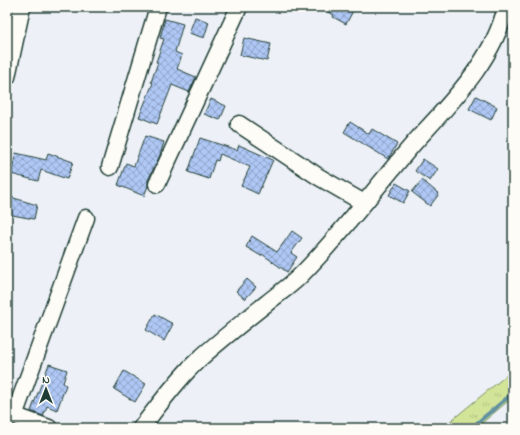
<svg xmlns="http://www.w3.org/2000/svg" width="520" height="435" viewBox="0 0 520 435" font-family="'Indie Flower',sans-serif">
  <style>
    .grass { fill: url(#grass-tufts); stroke: #789066 }
    .lines { fill: none; stroke-linecap: round; stroke-linejoin: round }
    .stream { stroke: #6090a2; stroke-width: 4 }
    .building { fill: url(#building-cross-hatch); stroke: #1f3d34 }
    .minor-casing { stroke: #1f3d34; stroke-width: 19 }
    .minor { stroke: #fdfcf7; stroke-width: 16 }
  </style>
  <defs>
    <pattern id="grass-tufts" width="24" height="20" patternUnits="userSpaceOnUse"><rect width="24" height="20" fill="#d2e498"/><path d="M3 7l-1-3M5 7V3M7 7l1-3M15 17l-1-3M17 17v-4M19 17l1-3" fill="none" stroke="#b4c484"/></pattern>
    <pattern id="building-cross-hatch" width="8" height="8" patternUnits="userSpaceOnUse"><rect width="8" height="8" fill="#afc7f5"/><path d="M0 0l8 8M0 8l8-8" fill="none" stroke="#8ea3c7"/></pattern>
  </defs>
  <rect width="100%" height="100%" fill="#edf1f7"/>
  <filter id="ink" filterUnits="userSpaceOnUse"><feTurbulence type="fractalNoise" baseFrequency=".025" numOctaves="2"/><feDisplacementMap in="SourceGraphic" scale="8" xChannelSelector="R" yChannelSelector="G"/><feConvolveMatrix kernelMatrix="1 2 1 2 8 2 1 2 1" color-interpolation-filters="sRGB"/></filter>
  <g filter="url(#ink)">
    <!-- grass -->
    <path class="grass" d="M513,370v27l-37,31h-34z"/>
    <g class="lines">
      <!-- stream -->
      <path class="stream" d="M471,428l42,-35"/>
    </g>
    <!-- building -->
    <g class="building">
      <path d="M317,7h38l-9,17 -13,-7 1,-2z"/>
      <path d="M195,17l14,5 -5,16 -15,-5z"/>
      <path d="M165,19l18,5 -8,28 7,3 -5,14 19,8 -7,15 -17,-7 -15,39 -18,-7 14,-34 -2,-1 7,-20h-2l8,-23 -4,-1z"/>
      <path d="M244,38l27,6 -4,17 -27,-6z"/>
      <path d="M476,96l21,11 -6,13 -22,-11z"/>
      <path d="M211,99l15,7 -6,14 -16,-6z"/>
      <path d="M350,122l19,12 3,-5 25,15 -9,15 -44,-27z"/>
      <path d="M145,136l19,6 -4,13 -12,25v6l-4,10 -26,-11 8,-22 8,3z"/>
      <path d="M200,138l37,12 2,-5 34,15 -15,34 -17,-8 9,-19 -30,-13 -2,7 -3,-1 -6,19 -21,-7z"/>
      <path d="M16,153l30,7 2,-7 25,9 -6,17 -26,-9 -3,11 -27,-7z"/>
      <path d="M423,159l15,10 -8,12 -15,-10z"/>
      <path d="M422,180l17,14 -9,12 -18,-14z"/>
      <path d="M396,183l14,8 -7,12 -14,-8z"/>
      <path d="M7,196l30,9 -3,14 -27,-5z"/>
      <path d="M292,231l10,7 -11,15 6,4 -10,15 -25,-18 -1,2 -15,-9 6,-11 25,16z"/>
      <path d="M247,279l9,8 -11,12 -9,-8z"/>
      <path d="M155,314l18,10 -9,17 -18,-11z"/>
      <path d="M49,364l18,6 -4,13 3,2 -9,25 -10,-4 -4,10 -12,-5z"/>
      <path d="M124,371l22,13 -11,18 -21,-13z"/>
    </g>
    <g class="lines">
      <defs>
        <g id="minor">
          <path d="M7,77l15,-70"/>
          <path d="M239,124l80,53 45,26"/>
          <path d="M110,167l48,-160"/>
          <path d="M157,184l82,-177"/>
          <path d="M7,413l42,15"/>
          <path d="M14,416l72,-198"/>
          <path d="M141,428c18,-23 35,-47 56,-67 22,-20 46,-39 70,-58 11,-9 23,-17 33,-27 41,-41 76,-89 114,-133 36,-40 79,-81 92,-136"/>
        </g>
      </defs>
      <!-- minor casing -->
      <use href="#minor" class="minor-casing"/>
      <!-- minor -->
      <use href="#minor" class="minor"/>
    </g>
  </g>
  <!-- margin -->
  <rect width="520" height="435" fill="none" stroke="#fdfcf7" stroke-width="24"/>
  <rect x="12" y="12" width="496" height="411" fill="none" stroke="#1f3d34" stroke-width="1.5" filter="url(#ink)"/>
  <!-- north arrow -->
  <g transform="translate(46 389)" stroke="#fdfcf7" stroke-width="3" paint-order="stroke">
  <path d="M0-3L7 15L0 10L-7 15Z" fill="#1f3d34"/>
  <text y="-6" font-size="11" font-weight="bold" text-anchor="middle" fill="#1f3d34">N</text>
  </g>
</svg>
